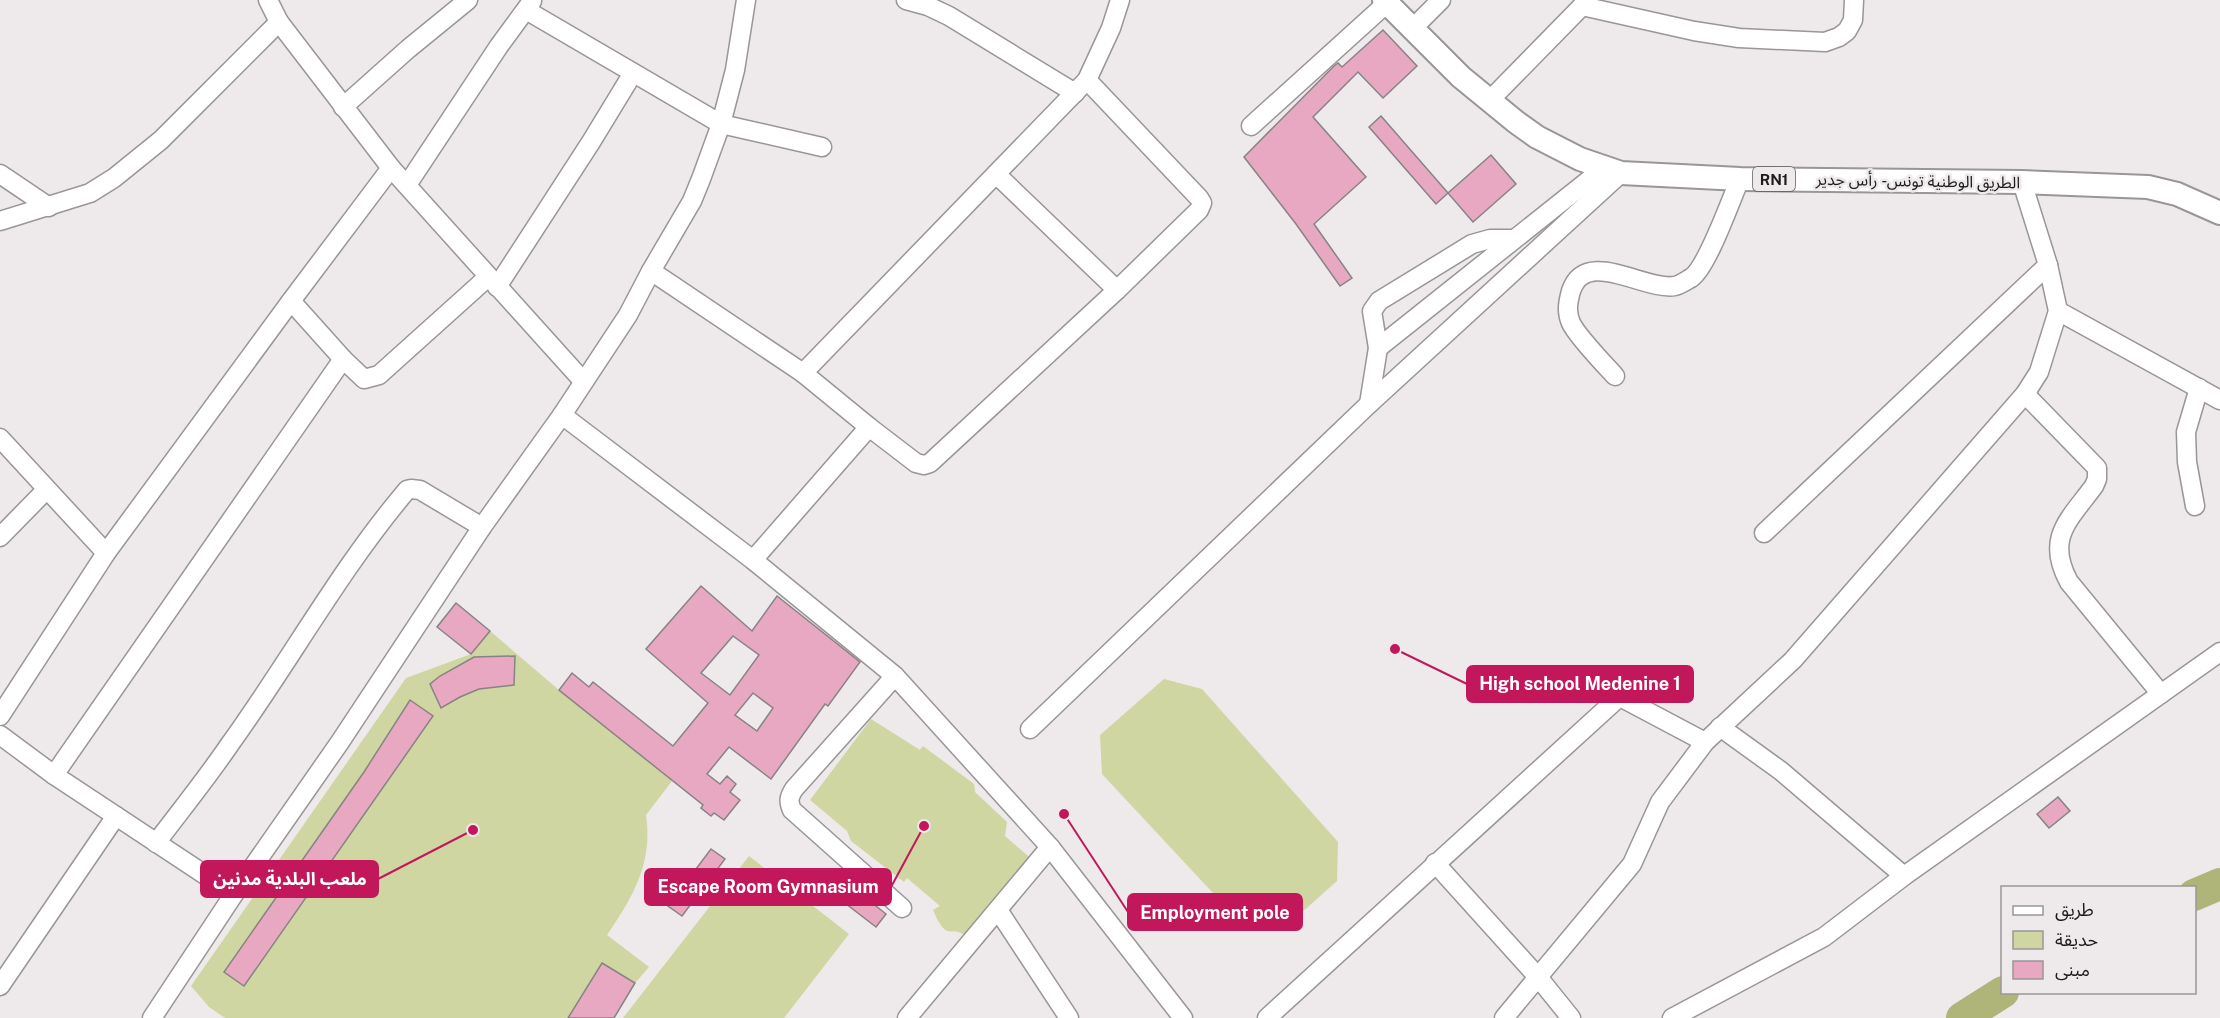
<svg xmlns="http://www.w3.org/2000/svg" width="2220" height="1018" viewBox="0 0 2220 1018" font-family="'Public Sans','Noto Sans Arabic',sans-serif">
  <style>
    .green { fill: #d0d6a1 }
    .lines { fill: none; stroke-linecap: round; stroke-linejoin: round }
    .river { stroke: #afb579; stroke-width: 32 }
    .building { fill: #e8a8c2; stroke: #878384; stroke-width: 1.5; fill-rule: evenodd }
    .minor-casing { stroke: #9a9597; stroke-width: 21 }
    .major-casing { stroke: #9a9597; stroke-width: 26 }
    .minor { stroke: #fff; stroke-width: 18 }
    .major { stroke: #fff; stroke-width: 22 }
    .labels { text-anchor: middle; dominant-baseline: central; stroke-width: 5; stroke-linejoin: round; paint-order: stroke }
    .shield { fill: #eee9eb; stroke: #5c5959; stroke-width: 1.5 }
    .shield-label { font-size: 15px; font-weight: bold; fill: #1d1b1b }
    .street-label { font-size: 16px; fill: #1d1b1b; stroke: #eee9eb }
    .leader { fill: none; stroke: #c2185b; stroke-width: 2 }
    .callout-dot { fill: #c2185b; stroke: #eee9eb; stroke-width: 2 }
    .callout { fill: #c2185b; stroke: #c2185b; stroke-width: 2 }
    .callout-label { font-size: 18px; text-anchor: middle; font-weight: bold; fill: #fff }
  </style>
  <rect width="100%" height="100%" fill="#eee9eb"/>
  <!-- green -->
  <g class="green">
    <path d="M490,631l69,59 113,91 -26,34c7,48 -13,82 -39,120l42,32 -14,16 -21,35h-389l-16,-11 -18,-21 215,-308 65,-24z"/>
    <path d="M1164,679l38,10 136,153 -1,39 -55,49 -42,-8 -138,-148 -2,-39z"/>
    <path d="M871,719l49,31 3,-4 51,38 1,8 32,30 -2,14 29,25 -67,76c-16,-14 -19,8 -34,-27l7,-4 -33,-28 -3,4 -53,-41 -4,-10 -37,-31z"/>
    <path d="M749,856l100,78 -65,84h-161z"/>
  </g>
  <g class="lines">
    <!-- river -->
    <g class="river">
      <path d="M2194,895l26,-11"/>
      <path d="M1962,1018l41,-26"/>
    </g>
  </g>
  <!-- building -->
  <g class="building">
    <path d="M1383,30l34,36 -34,32 -25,-26 -45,45 53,60 -52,47 38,54 -12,8 -44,-62 -52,-67 90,-91 4,-3 4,4z"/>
    <path d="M1381,116l67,77 43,-38 25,29 -43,38 -25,-29 -12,11 -67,-77z"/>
    <path d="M701,586l51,45 25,-35 83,66 -32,44 -3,-2 -54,75 -42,-32 -22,27 13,10 7,-8 9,8 -6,8 10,8 -16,20 -10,-7 -3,3 -10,-8 2,-3 -144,-115 13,-17 17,14 4,-5 80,64 35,-43 -62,-54zM733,636l26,19 -29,40 -29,-22zM753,693l20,15 -16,23 -22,-16z"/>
    <path d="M456,603l34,28 -19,23 -34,-27z"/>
    <path d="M515,656l-1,29 -35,4 -19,8 -19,11 -11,-24 10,-8 34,-19z"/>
    <path d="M410,700l23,16 -189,270 -20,-14 140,-200z"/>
    <path d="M2058,797l12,14 -21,17 -12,-14z"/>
    <path d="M711,849l14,10 -43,57 -14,-10z"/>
    <path d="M830,869l56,45 -10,13 -57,-44z"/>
    <path d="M602,963l33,20 -21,35h-46z"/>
  </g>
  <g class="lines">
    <defs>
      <g id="minor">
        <path d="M268,0l11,22"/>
        <path d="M906,0l22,6 21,10 126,77"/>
        <path d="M1582,6l112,25 45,7 86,4 14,-5 8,-6 6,-11 1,-20"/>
        <path d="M526,10l195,114 101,23"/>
        <path d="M1412,29l29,-29"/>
        <path d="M1489,101l99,-101"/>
        <path d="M343,107l65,-58 60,-49"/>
        <path d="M1251,126l136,-123"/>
        <path d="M0,174l49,33"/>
        <path d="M996,174l121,116"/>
        <path d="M407,185l92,-139 33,-45"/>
        <path d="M0,221l90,-28 24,-15 47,-38 118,-118 112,146 192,213"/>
        <path d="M651,271l152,102 284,-293 24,-52 9,-28"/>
        <path d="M497,287l94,-145 42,-69"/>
        <path d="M2058,311l162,89"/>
        <path d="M1378,348l226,-180"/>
        <path d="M343,359l21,20 15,-4 109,-98"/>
        <path d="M1615,376c-11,-12 -38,-40 -44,-53 -5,-11 -3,-21 0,-32 15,-44 73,0 104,-5 5,-1 12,-6 16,-8 16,-10 40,-79 49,-99"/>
        <path d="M2025,394l72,74v11l-3,7c-25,34 -49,52 -25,96l92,112"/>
        <path d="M1369,404l9,-56 -6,-37 7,-10 93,-57 18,-5h24"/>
        <path d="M562,415l191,145 142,116 155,171 133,171"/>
        <path d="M869,427l47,36 8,2 6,-2 187,-173 82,-80 3,-7 -3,-5 -112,-118"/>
        <path d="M0,438l106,115"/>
        <path d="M2195,506l-8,-44 -1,-30 13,-44"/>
        <path d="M1764,533l284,-268 -26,-83"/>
        <path d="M0,537l46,-47"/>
        <path d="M753,560l116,-133 -66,-54"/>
        <path d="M895,676l-101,113c-5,8 -6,12 -2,21l110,98"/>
        <path d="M0,716l106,-163 185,-252 100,-133"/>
        <path d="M1720,727l61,44 123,105"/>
        <path d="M1030,729l339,-325 252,-231"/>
        <path d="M0,735l54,40 180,119"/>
        <path d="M54,775l289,-416 -52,-58"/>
        <path d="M156,843c25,-33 51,-65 74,-99 60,-83 110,-175 177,-254l4,-1 9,1 62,37"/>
        <path d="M1435,863l103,114 33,41"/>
        <path d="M998,910l71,108"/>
        <path d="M0,986l116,-170"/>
        <path d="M152,1018l82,-124 106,-152 142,-215 80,-112 66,-100 23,-44 41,-70 9,-22 20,-55 14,-54 11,-70"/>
        <path d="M907,1018l143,-171"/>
        <path d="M1267,1018l350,-319 5,-1 83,44"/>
        <path d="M1504,1018l128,-154 28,-62 45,-60 88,-82 232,-266 14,-22 19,-61 -10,-46"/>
        <path d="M1672,1018l152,-81 80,-61 316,-224"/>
      </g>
      <path id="major" d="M1384,0l77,77 55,45 21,15 43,22 41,14 119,6 282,3 126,5 29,7 43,19"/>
    </defs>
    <!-- minor casing -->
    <use href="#minor" class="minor-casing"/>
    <!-- major casing -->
    <use href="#major" class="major-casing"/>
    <!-- minor -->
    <use href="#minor" class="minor"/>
    <!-- major -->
    <use href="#major" class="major"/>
  </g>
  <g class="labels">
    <!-- shield labels -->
    <rect class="shield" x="1753" y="167" width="42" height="24" rx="4.5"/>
    <g class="shield-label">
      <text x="1774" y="179">RN1</text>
    </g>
    <!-- street labels -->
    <g class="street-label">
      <text transform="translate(1918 181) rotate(1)">الطريق الوطنية تونس - رأس جدير</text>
    </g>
  </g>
  <!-- callouts -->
  <path class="leader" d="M1395 649L1467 684M473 830L378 879M924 826L891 887M1064 814L1128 912"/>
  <g class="callout-dot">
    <circle cx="1395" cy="649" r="6"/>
    <circle cx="473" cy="830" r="6"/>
    <circle cx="924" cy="826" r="6"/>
    <circle cx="1064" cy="814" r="6"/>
  </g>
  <g class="callout">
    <rect x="1467" y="666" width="226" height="36" rx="6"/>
    <rect x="201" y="861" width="177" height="36" rx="6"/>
    <rect x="645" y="869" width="246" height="36" rx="6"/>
    <rect x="1128" y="894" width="174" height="36" rx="6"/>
  </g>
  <g class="callout-label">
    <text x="1580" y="690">High school Medenine 1</text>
    <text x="290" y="885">ملعب البلدية مدنين</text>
    <text x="768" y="893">Escape Room Gymnasium</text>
    <text x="1215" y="919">Employment pole</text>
  </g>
  <!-- legend -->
  <rect x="2001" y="886" width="195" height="108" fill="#eee9eb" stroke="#9a9798" stroke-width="1.5"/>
  <rect x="2013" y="906" width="30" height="9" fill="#ffffff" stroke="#9a9798" stroke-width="1.5"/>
  <text x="2055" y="916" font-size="18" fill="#1d1b1b">طريق</text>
  <rect x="2013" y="931" width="30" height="18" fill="#d0d6a1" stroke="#9a9798" stroke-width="1.5"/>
  <text x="2055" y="946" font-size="18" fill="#1d1b1b">حديقة</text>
  <rect x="2013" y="961" width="30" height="18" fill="#e8a8c2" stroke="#9a9798" stroke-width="1.5"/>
  <text x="2055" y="976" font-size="18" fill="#1d1b1b">مبنى</text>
</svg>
